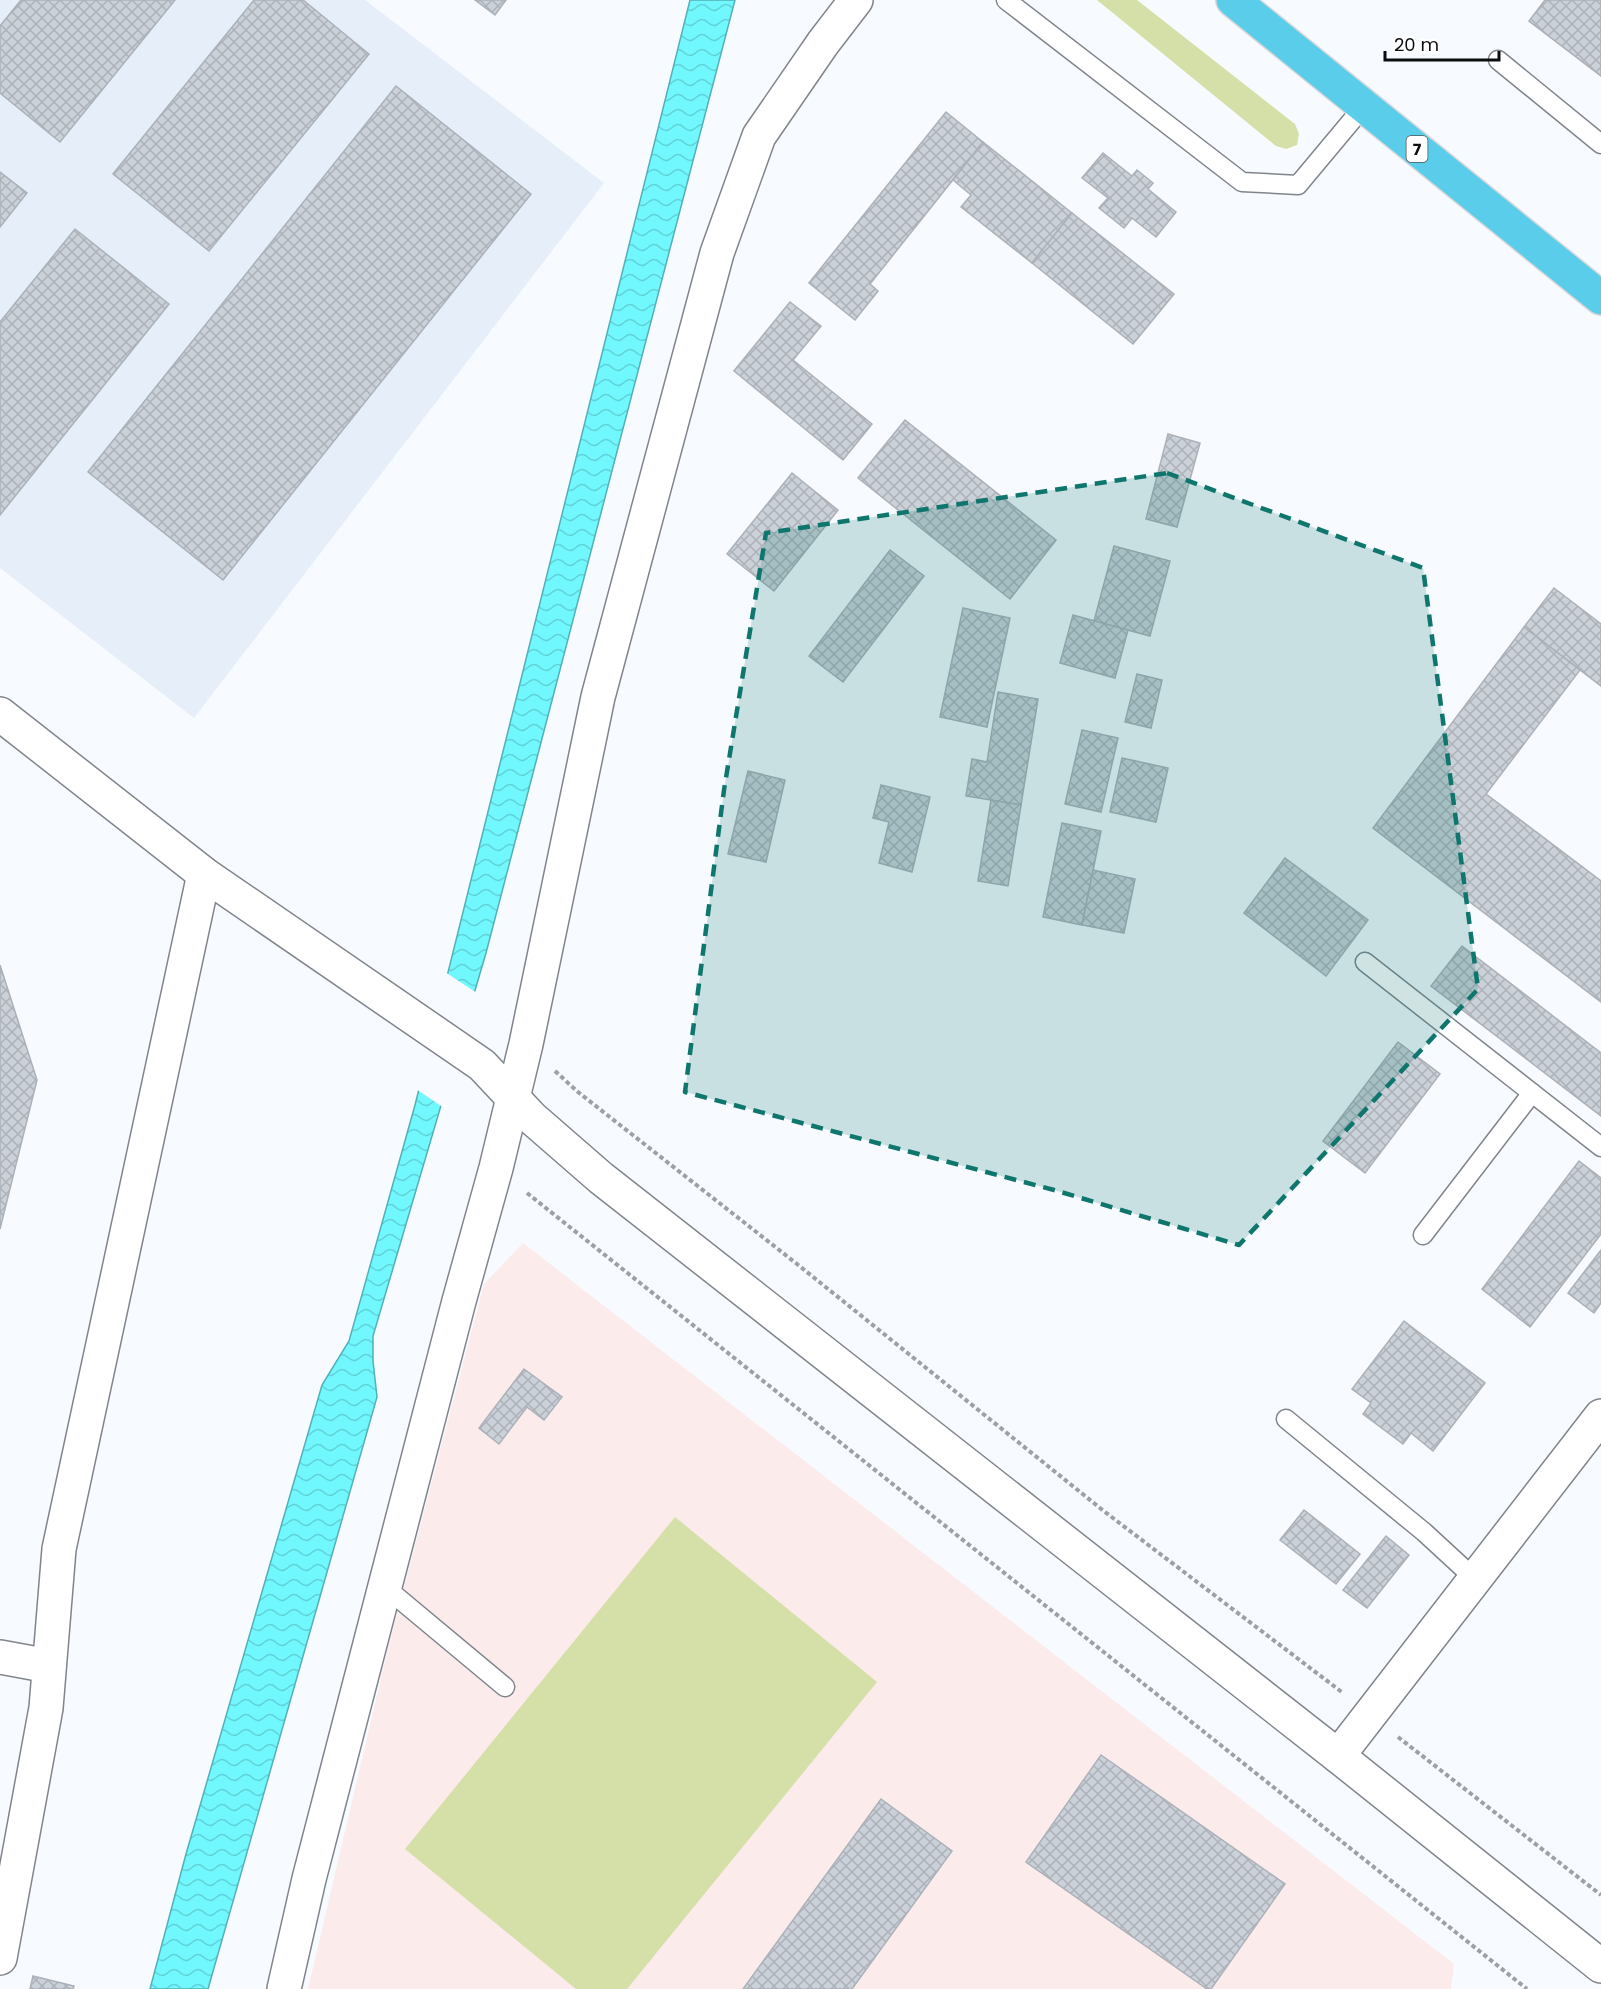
<svg xmlns="http://www.w3.org/2000/svg" width="1601" height="1989" viewBox="0 0 1601 1989" font-family="Poppins,sans-serif">
  <style>
    .built { fill: #e6eef9 }
    .education { fill: #fcebeb }
    .green { fill: #d5dfa8 }
    .water { fill: url(#water-waves); stroke: #52b1b6; stroke-width: 1.5 }
    .pier { fill: #f7faff }
    .building { fill: url(#building-cross-hatch); stroke: #abb1b8; stroke-width: 1.5 }
    .lines { fill: none; stroke-linecap: round; stroke-linejoin: round }
    .lane-casing { stroke: #80858c; stroke-width: 21 }
    .street-casing { stroke: #80858c; stroke-width: 36 }
    .secondary-casing { stroke: #80858c; stroke-width: 36 }
    .highway-casing { stroke: #d8d8d9; stroke-width: 36 }
    .path { stroke: #9ea0a4; stroke-width: 4; stroke-dasharray: 4.5 3; stroke-linecap: butt }
    .lane { stroke: #fff; stroke-width: 18 }
    .street { stroke: #fff; stroke-width: 33 }
    .secondary { stroke: #fff; stroke-width: 33 }
    .highway { stroke: #59cde9; stroke-width: 33 }
    .marked { fill: #0f766e; fill-opacity: 0.2; stroke: #0f766e; stroke-width: 4.5; stroke-dasharray: 12 8; stroke-linejoin: round }
    .labels { text-anchor: middle; dominant-baseline: central; stroke-width: 4.5; stroke-linejoin: round; paint-order: stroke }
    .shield { fill: #fff; stroke: #545657; stroke-width: 1.5 }
    .shield-label { font-size: 16px; font-weight: bold; fill: #0b0d0f }
  </style>
  <defs>
    <pattern id="water-waves" width="16" height="10" patternUnits="userSpaceOnUse" patternTransform="scale(1.5)"><rect width="16" height="10" fill="#71f7fe"/><path d="M0 5q4-4 8 0t8 0" fill="none" stroke="#60d3d8"/></pattern>
    <pattern id="building-cross-hatch" width="8" height="8" patternUnits="userSpaceOnUse" patternTransform="scale(1.5)"><rect width="8" height="8" fill="#cbd1d9"/><path d="M0 0l8 8M0 8l8-8" fill="none" stroke="#adb2b9"/></pattern>
  </defs>
  <rect width="100%" height="100%" fill="#f7faff"/>
  <!-- built -->
  <path class="built" d="M0,0h365l239,183 -410,535 -194,-150z"/>
  <!-- education -->
  <path class="education" d="M523,1243l931,721 -3,25h-1143l81,-345 95,-360z"/>
  <!-- green -->
  <g class="green">
    <path d="M1097,0h40l158,124 4,10 -2,11 -11,4 -10,-3z"/>
    <path d="M675,1517l202,165 -250,307h-51l-171,-140z"/>
  </g>
  <!-- water -->
  <path class="water" d="M690,0h45l-249,953 -113,383v25l4,36 -169,592h-58l36,-135 136,-469 27,-44 66,-236z"/>
  <!-- pier -->
  <path class="pier" d="M445,972l32,21 -33,115 -28,-19z"/>
  <!-- building -->
  <g class="building">
    <path d="M21,0h154l-115,142 -60,-49v-67z"/>
    <path d="M254,0h49l66,54 -160,197 -96,-77z"/>
    <path d="M475,0h31l-11,15z"/>
    <path d="M1545,0h56v76l-72,-55z"/>
    <path d="M396,86l135,108 -308,386 -135,-108z"/>
    <path d="M946,112l37,30 -113,142 8,7 -23,29 -46,-37z"/>
    <path d="M983,142l89,71 -40,50 -71,-56 10,-12 -18,-15z"/>
    <path d="M1103,153l29,23 5,-6 16,13 -5,6 28,23 -20,25 -24,-19 -8,10 -25,-20 9,-10 -26,-20z"/>
    <path d="M0,172l27,21 -27,34z"/>
    <path d="M1072,213l102,81 -41,50 -101,-81z"/>
    <path d="M75,229l94,75 -169,211v-193z"/>
    <path d="M790,302l31,24 -28,34 79,64 -29,36 -109,-89z"/>
    <path d="M905,420l151,120 -46,59 -152,-121z"/>
    <path d="M1168,434l32,9 -23,84 -31,-8z"/>
    <path d="M792,473l46,37 -64,81 -47,-37z"/>
    <path d="M1114,546l56,15 -20,75 -56,-15z"/>
    <path d="M890,550l34,26 -81,106 -34,-26z"/>
    <path d="M1554,588l47,36v62l-77,-59z"/>
    <path d="M963,608l47,10 -23,109 -47,-10z"/>
    <path d="M1073,615l55,15 -13,48 -55,-15z"/>
    <path d="M1524,627l56,43 -94,124 115,87v121l-228,-174z"/>
    <path d="M1137,674l25,6 -11,48 -26,-6z"/>
    <path d="M998,692l40,7 -17,106 -55,-9 6,-37 15,3z"/>
    <path d="M1082,730l36,8 -17,74 -36,-8z"/>
    <path d="M1122,758l46,10 -12,54 -46,-10z"/>
    <path d="M748,771l37,9 -19,82 -38,-8z"/>
    <path d="M881,785l49,12 -18,75 -33,-9 10,-41 -16,-4z"/>
    <path d="M991,800l30,5 -13,81 -30,-5z"/>
    <path d="M1062,823l39,8 -19,94 -39,-8z"/>
    <path d="M1285,858l83,62 -42,56 -82,-63z"/>
    <path d="M1093,870l42,9 -11,54 -42,-8z"/>
    <path d="M1462,946l139,107v63l-170,-130z"/>
    <path d="M0,965l37,115 -37,149z"/>
    <path d="M1398,1042l42,32 -75,99 -42,-32z"/>
    <path d="M1579,1161l22,17v56l-71,93 -48,-38z"/>
    <path d="M1601,1250v53l-7,10 -26,-20z"/>
    <path d="M1404,1321l81,62 -52,68 -22,-18 -8,11 -40,-30 8,-11 -19,-14z"/>
    <path d="M524,1369l38,28 -18,23 -17,-13 -28,37 -20,-16z"/>
    <path d="M1304,1510l56,44 -24,30 -56,-44z"/>
    <path d="M1386,1536l23,19 -42,53 -24,-18z"/>
    <path d="M1101,1755l184,129 -74,105h-4l-181,-127z"/>
    <path d="M881,1799l71,52 -100,138h-109z"/>
    <path d="M33,1976l41,10 -1,3h-43z"/>
  </g>
  <g class="lines">
    <defs>
      <g id="lane">
        <path d="M1006,0l236,182 56,3 66,-79"/>
        <path d="M1498,60l103,84"/>
        <path d="M1365,962l236,185"/>
        <path d="M1423,1235l109,-142"/>
        <path d="M1286,1419l138,113 51,47"/>
        <path d="M385,1587l120,100"/>
      </g>
      <g id="street">
        <path d="M0,1657l49,9"/>
        <path d="M0,1958l46,-250 13,-159 145,-675"/>
        <path d="M284,1989l25,-110 150,-578 37,-133 30,-124 72,-347 119,-444 42,-117 64,-93 33,-43"/>
      </g>
      <g id="secondary">
        <path d="M0,714l204,160 278,191 50,53 69,60 737,578 263,210"/>
        <path d="M1338,1756l263,-340"/>
      </g>
      <path id="highway" d="M1233,0l368,298"/>
    </defs>
    <!-- lane casing -->
    <use href="#lane" class="lane-casing"/>
    <!-- street casing -->
    <use href="#street" class="street-casing"/>
    <!-- secondary casing -->
    <use href="#secondary" class="secondary-casing"/>
    <!-- highway casing -->
    <use href="#highway" class="highway-casing"/>
    <!-- path -->
    <g class="path">
      <path d="M555,1071l23,21 219,172 308,248 238,181"/>
      <path d="M527,1193l1000,796"/>
      <path d="M1398,1737l203,158"/>
    </g>
    <!-- lane -->
    <use href="#lane" class="lane"/>
    <!-- street -->
    <use href="#street" class="street"/>
    <!-- secondary -->
    <use href="#secondary" class="secondary"/>
    <!-- highway -->
    <use href="#highway" class="highway"/>
  </g>
  <!-- marked area -->
  <path class="marked" d="M1167,473l256,95 55,421 -239,256 -185,-55 -369,-98 39,-302 42,-257z"/>
  <g class="labels">
    <!-- shield labels -->
    <rect class="shield" x="1406.5" y="136" width="21" height="26" rx="4.5"/>
    <g class="shield-label">
      <text x="1417" y="149">7</text>
    </g>
  </g>
  <!-- scale -->
  <path d="M1385 51v9h114v-9" fill="none" stroke="#0b0d0f" stroke-width="3"/>
  <text x="1394" y="51" font-size="18" fill="#0b0d0f" stroke="#ffffff" stroke-width="4.5" paint-order="stroke">20 m</text>
</svg>
